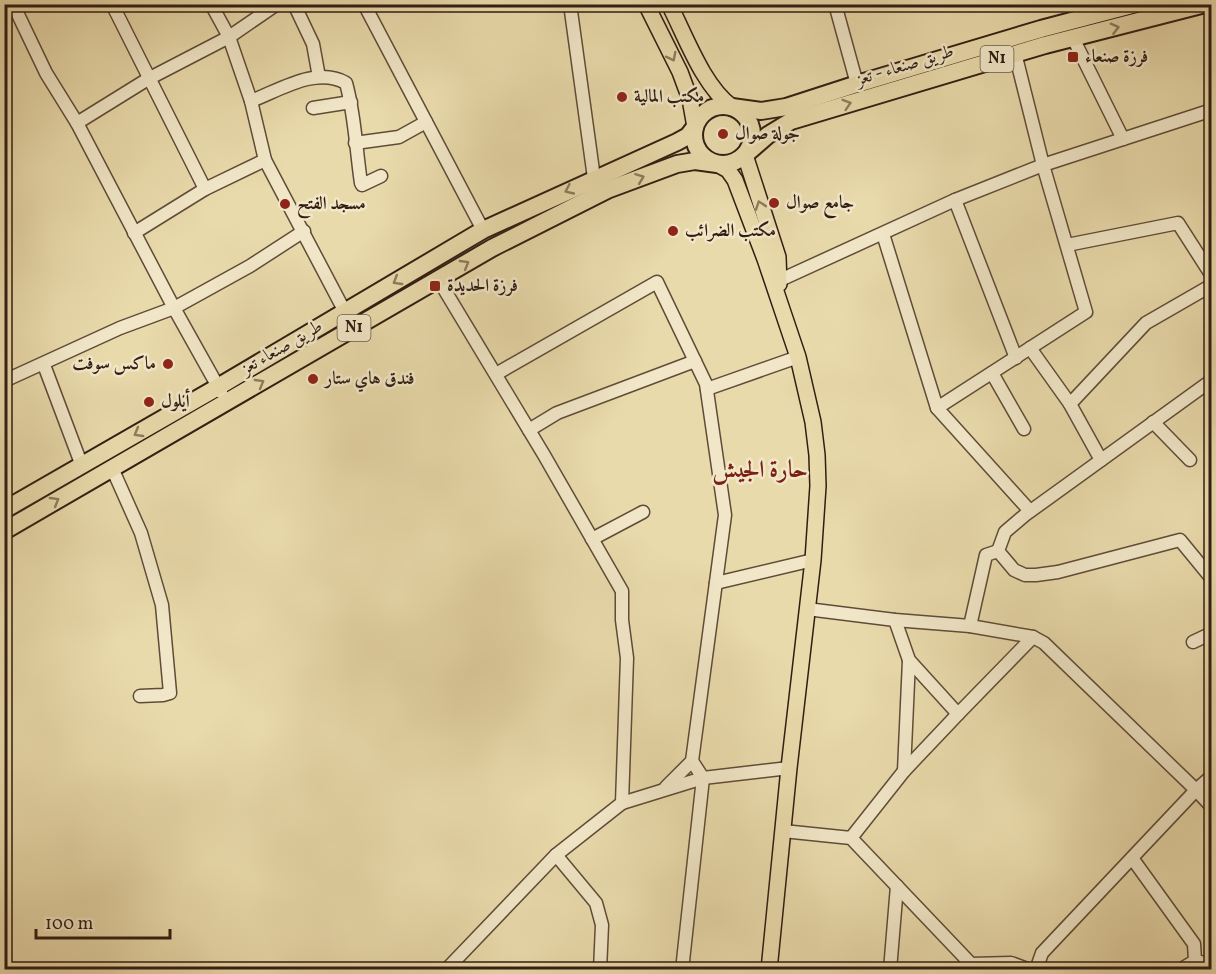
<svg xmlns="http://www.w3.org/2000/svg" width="1216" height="974" viewBox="0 0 1216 974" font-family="Vollkorn,Amiri,serif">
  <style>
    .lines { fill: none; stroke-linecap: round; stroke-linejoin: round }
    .minor-casing { stroke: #5f4c38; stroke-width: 15 }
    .major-casing { stroke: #311d12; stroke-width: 18 }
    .highway-casing { stroke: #311d12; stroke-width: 20 }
    .minor { stroke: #f1e7c8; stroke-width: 12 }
    .major { stroke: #e9daab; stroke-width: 15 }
    .highway { stroke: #e9daab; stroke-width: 16 }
    .oneway { stroke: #8d7c5e }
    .poi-dot { fill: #8f2418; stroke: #f1e7c8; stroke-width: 2 }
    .labels { text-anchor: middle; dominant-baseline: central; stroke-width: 5; stroke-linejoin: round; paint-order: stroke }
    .shield { fill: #f1e7c8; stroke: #6b5a49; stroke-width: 1.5 }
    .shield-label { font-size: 16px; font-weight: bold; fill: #311d12 }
    .poi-label { font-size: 18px; font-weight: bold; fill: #311d12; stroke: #f1e7c8; text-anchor: start }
    .street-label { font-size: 18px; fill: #311d12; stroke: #f1e7c8 }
    .district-label { font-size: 24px; font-weight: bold; fill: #7a1f14; stroke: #f1e7c8 }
  </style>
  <rect width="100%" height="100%" fill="#e9daab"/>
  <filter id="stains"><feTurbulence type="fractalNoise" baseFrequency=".00333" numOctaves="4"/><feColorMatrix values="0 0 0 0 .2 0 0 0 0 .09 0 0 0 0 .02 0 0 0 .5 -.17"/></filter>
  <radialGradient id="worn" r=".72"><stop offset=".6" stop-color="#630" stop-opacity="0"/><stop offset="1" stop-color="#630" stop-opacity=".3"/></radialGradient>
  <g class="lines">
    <defs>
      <g id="minor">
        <path d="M13,4l33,69 31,50 97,185 47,84"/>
        <path d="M112,4l93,185"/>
        <path d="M211,4l18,33 22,64 14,59 80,152"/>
        <path d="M294,4l19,40 6,33"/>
        <path d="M364,4l119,226"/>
        <path d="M570,4l24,174"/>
        <path d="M835,4l22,80"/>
        <path d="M1073,38l50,101"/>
        <path d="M251,101c29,-11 65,-35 95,-18 9,32 10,67 15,100l1,2 19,-9"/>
        <path d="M313,108l38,-6"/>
        <path d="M77,123l71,-44 81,-42 48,-33"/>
        <path d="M355,143l44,-6 27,-15"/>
        <path d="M955,200l61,158"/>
        <path d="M134,233l71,-44 60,-29"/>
        <path d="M883,234l54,174 149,-96 -43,-147 169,-55"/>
        <path d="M1067,245l111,-22 34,53"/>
        <path d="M438,279l106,176 78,136v29l5,38 -5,145 -66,52 -110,115"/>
        <path d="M778,281l177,-81 88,-35 -28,-112"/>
        <path d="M1030,348l40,56"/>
        <path d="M44,365l38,101"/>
        <path d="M992,373l32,56"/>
        <path d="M496,374l161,-92 49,102 19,131 -33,246 -26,26"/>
        <path d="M1212,380l-187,135 -20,17 -7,19 16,19 11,5h11l22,-3 122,-32 32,39"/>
        <path d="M4,381l116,-53 54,-20 76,-42 54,-35"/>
        <path d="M707,389l91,-32"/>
        <path d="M937,408l93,103"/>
        <path d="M1153,422l37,38"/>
        <path d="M529,430l28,-17 138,-52"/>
        <path d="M1101,460l-31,-56 76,-81 66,-38"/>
        <path d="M112,468l29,65 21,72 8,88 -7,2 -23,1"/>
        <path d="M592,539l51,-27"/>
        <path d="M716,583l97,-23"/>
        <path d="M807,609l88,11 75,6 63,11 11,6 152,147 -154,163 -6,17"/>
        <path d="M895,620l14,40 49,54 75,-77"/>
        <path d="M970,626l16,-71 12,-4"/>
        <path d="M1193,642l19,-9"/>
        <path d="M904,771l5,-111"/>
        <path d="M1212,776l-16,14 16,17"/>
        <path d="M622,803l81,-25 86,-10"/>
        <path d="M783,831l68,7 120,126 40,-1 19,7"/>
        <path d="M851,838l53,-67 54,-57"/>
        <path d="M556,855l40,48 6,22 -2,45"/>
        <path d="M1132,858l62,86 1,17"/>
        <path d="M682,970l21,-192 -11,-17"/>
        <path d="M890,970l7,-84"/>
        <path d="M1180,970l15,-9 15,3 2,2"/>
      </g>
      <g id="major">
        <path d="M646,4l34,68 10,27 5,28"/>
        <path d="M669,4c17,33 34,82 63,103"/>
        <path d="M745,155l33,102 1,27"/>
        <path d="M717,164l11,6 7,10 30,79 33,98 15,65 4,33 1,31 -5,74 -24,208 -20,202"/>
      </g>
      <g id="highway">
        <circle cx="723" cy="135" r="29"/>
        <path d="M732,107l29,4 25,-4 71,-23 184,-55 95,-25"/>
        <path d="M745,155l23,-20 23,-14 254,-76 160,-41"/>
        <path d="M4,510l214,-123 265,-157 194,-88 11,-6 7,-9"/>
        <path d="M4,531l488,-283 115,-58 70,-26 18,-3 22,3"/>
      </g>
    </defs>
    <!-- minor casing -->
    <use href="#minor" class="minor-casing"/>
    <!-- major casing -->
    <use href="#major" class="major-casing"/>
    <!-- highway casing -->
    <use href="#highway" class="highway-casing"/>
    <!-- minor -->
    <use href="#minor" class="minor"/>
    <!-- major -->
    <use href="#major" class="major"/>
    <!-- highway -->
    <use href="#highway" class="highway"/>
  </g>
  <!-- one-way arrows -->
  <defs><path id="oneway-chevron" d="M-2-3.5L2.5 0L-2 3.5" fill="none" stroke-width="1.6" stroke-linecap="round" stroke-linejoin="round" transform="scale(1.5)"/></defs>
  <g class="oneway">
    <use href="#oneway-chevron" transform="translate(1115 28) rotate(-14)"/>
    <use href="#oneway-chevron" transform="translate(672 57) rotate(63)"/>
    <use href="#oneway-chevron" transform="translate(847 104) rotate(-17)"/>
    <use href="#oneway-chevron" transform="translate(640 178) rotate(-21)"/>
    <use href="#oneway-chevron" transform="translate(569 190) rotate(155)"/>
    <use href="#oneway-chevron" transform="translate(760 205) rotate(-109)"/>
    <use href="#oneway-chevron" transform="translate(465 264) rotate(-30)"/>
    <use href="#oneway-chevron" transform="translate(397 281) rotate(149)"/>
    <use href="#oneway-chevron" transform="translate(260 383) rotate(-30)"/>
    <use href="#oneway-chevron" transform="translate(138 433) rotate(150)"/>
    <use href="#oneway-chevron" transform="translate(55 501) rotate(-30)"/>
  </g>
  <!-- markers -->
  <g class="poi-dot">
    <rect x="1067" y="51" width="12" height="12" rx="3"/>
    <circle cx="622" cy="97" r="6"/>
    <circle cx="723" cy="134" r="6"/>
    <circle cx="774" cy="203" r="6"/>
    <circle cx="285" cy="204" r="6"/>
    <circle cx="673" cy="231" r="6"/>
    <rect x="429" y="280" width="12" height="12" rx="3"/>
    <circle cx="168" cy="364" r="6"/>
    <circle cx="313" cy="379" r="6"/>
    <circle cx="149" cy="402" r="6"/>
  </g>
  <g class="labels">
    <!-- shield labels -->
    <g class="shield">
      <rect x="980.5" y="46" width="33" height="26" rx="4.5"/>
      <rect x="337.5" y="315" width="33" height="26" rx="4.5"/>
    </g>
    <g class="shield-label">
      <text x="997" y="59">N1</text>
      <text x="354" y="328">N1</text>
    </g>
    <!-- poi labels -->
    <g class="poi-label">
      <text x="1085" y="57">فرزة صنعاء</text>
      <text x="634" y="97">مكتب المالية</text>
      <text x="735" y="134">جولة صوال</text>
      <text x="786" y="203">جامع صوال</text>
      <text x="297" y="204">مسجد الفتح</text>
      <text x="685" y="231">مكتب الضرائب</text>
      <text x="447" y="286">فرزة الحديدة</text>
      <text x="156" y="364" text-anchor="end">ماكس سوفت</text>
      <text x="325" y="379">فندق هاي ستار</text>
      <text x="161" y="402">أيلول</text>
    </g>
    <!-- street labels -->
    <g class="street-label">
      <text transform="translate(905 66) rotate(-17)">طريق صنعاء - تعز</text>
      <text transform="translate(282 348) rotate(-30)">طريق صنعاء تعز</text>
    </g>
    <!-- district labels -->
    <g class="district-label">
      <text x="760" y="471">حارة الجيش</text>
    </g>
  </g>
  <!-- margin -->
  <rect width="1216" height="974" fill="none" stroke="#e9daab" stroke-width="24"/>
  <rect x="6" y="6" width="1204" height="962" fill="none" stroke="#311d12" stroke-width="3"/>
  <rect x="12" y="12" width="1192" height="950" fill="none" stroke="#311d12" stroke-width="1.5"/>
  <!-- scale -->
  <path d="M36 929v9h134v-9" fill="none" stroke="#311d12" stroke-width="3"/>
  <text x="45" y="929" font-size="18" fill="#311d12" stroke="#f1e7c8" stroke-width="4.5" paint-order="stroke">100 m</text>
  <rect width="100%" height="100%" filter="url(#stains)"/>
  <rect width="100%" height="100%" fill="url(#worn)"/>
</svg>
